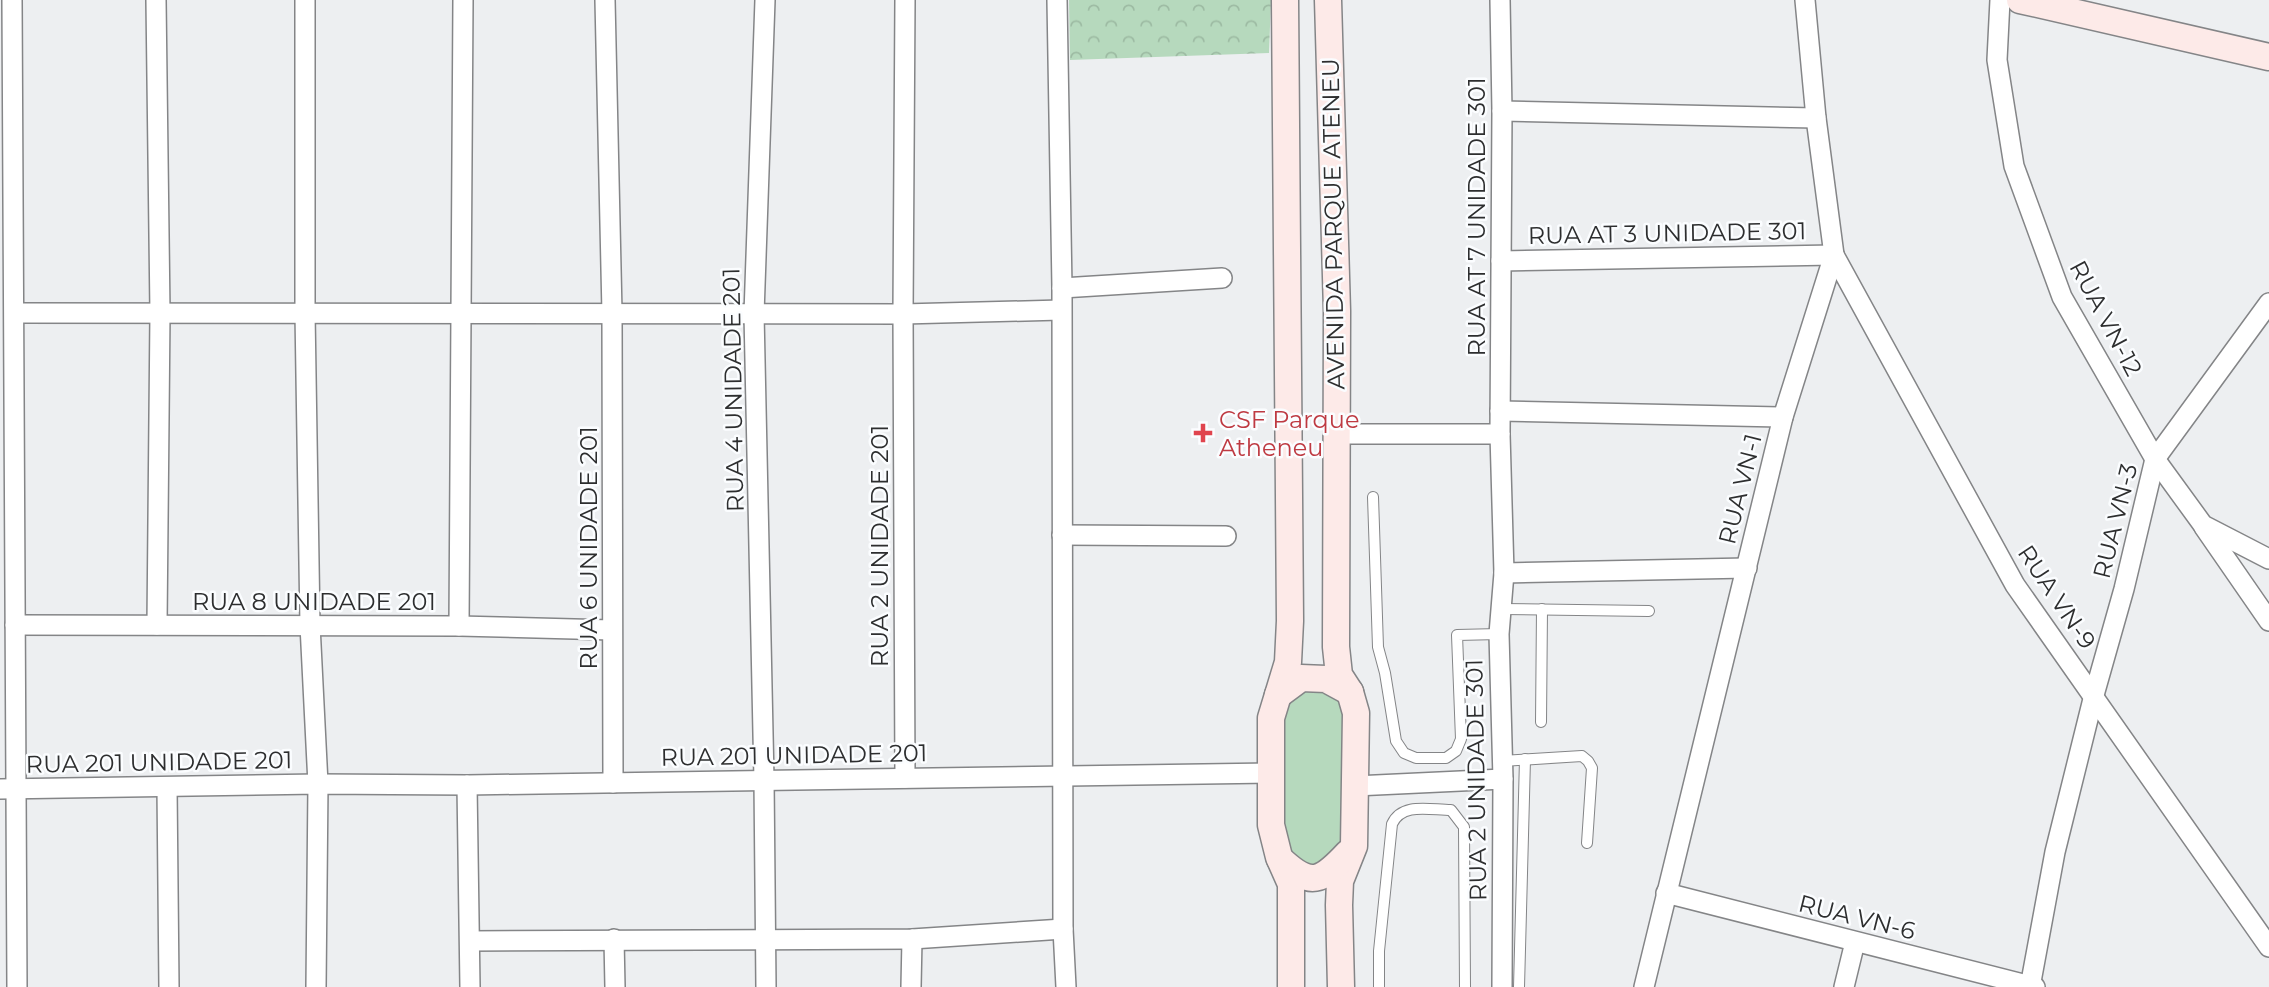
<svg xmlns="http://www.w3.org/2000/svg" width="2269" height="987" viewBox="0 0 2269 987" font-family="Montserrat,sans-serif">
  <style>
    .grass { fill: #b6d9bd }
    .park { fill: url(#park-crowns) }
    .lines { fill: none; stroke-linecap: round; stroke-linejoin: round }
    .lane-casing { stroke: #848587; stroke-width: 12 }
    .street-casing { stroke: #848587; stroke-width: 22 }
    .secondary-casing { stroke: #848587; stroke-width: 29 }
    .lane { stroke: #fff; stroke-width: 10 }
    .street { stroke: #fff; stroke-width: 19 }
    .secondary { stroke: #fdeae8; stroke-width: 26 }
    .health-dot { fill: #e0444e; stroke: #fbfdff; stroke-width: 2.5 }
    .labels { text-anchor: middle; dominant-baseline: central; stroke-width: 5; stroke-linejoin: round; paint-order: stroke }
    .street-label { font-size: 24px; fill: #2d2e2f; stroke: #fbfdff }
    .health-label { font-size: 24px; fill: #be3a42; stroke: #fbfdff; text-anchor: start }
  </style>
  <defs>
    <pattern id="park-crowns" width="20" height="18" patternUnits="userSpaceOnUse" patternTransform="scale(1.75)"><rect width="20" height="18" fill="#b6d9bd"/><path d="M2 6a3 3 0 1 1 6 0M12 15a3 3 0 1 1 6 0" fill="none" stroke="#9dbba3"/></pattern>
  </defs>
  <rect width="100%" height="100%" fill="#edeff1"/>
  <!-- grass -->
  <path class="grass" d="M1305,689l28,4 12,13 3,138 -30,26 -35,-18v-144z"/>
  <!-- park -->
  <path class="park" d="M1069,0h202l-2,53 -199,7z"/>
  <g class="lines">
    <defs>
      <g id="lane">
        <path d="M1373,497l5,150 7,26 11,68 8,12 12,5h30l10,-7 5,-12 -4,-104 42,-1"/>
        <path d="M1500,609l149,2"/>
        <path d="M1541,722l1,-113"/>
        <path d="M1502,761l80,-5 6,5 4,7 -5,75"/>
        <path d="M1379,987v-36l13,-127c10,-22 38,-14 59,-14l13,17 1,160"/>
        <path d="M1519,987l6,-228"/>
      </g>
      <g id="street">
        <path d="M12,0l5,987"/>
        <path d="M156,0l4,313 -3,312"/>
        <path d="M305,0v313l5,312 8,159 -2,203"/>
        <path d="M605,0l7,313 1,470"/>
        <path d="M765,0l-11,314 10,466 2,207"/>
        <path d="M905,0l-2,314 2,464"/>
        <path d="M1057,0l5,288 1,641 3,58"/>
        <path d="M1500,0l2,111 -2,323 4,139 -5,61 4,145 -1,208"/>
        <path d="M2000,0l-3,60 17,106 48,131 93,162 48,66 66,34"/>
        <path d="M1502,111l314,7"/>
        <path d="M1834,255l181,330 254,362"/>
        <path d="M1501,261l333,-6"/>
        <path d="M1062,288l160,-10"/>
        <path d="M15,313l888,1 158,-4"/>
        <path d="M1500,411l283,6"/>
        <path d="M1337,434h163"/>
        <path d="M2204,527l65,94"/>
        <path d="M1062,535l164,1"/>
        <path d="M1504,573l243,-5"/>
        <path d="M15,625l444,1 153,4"/>
        <path d="M459,626l4,-626"/>
        <path d="M467,785l3,202"/>
        <path d="M1355,786l148,-7"/>
        <path d="M167,787l2,200"/>
        <path d="M0,789l318,-5 149,1 804,-12"/>
        <path d="M1666,893l369,94"/>
        <path d="M614,939l1,48"/>
        <path d="M470,941l442,-2 151,-10"/>
        <path d="M911,987l1,-48"/>
        <path d="M1644,987l139,-570 51,-162 -18,-137 -11,-118"/>
        <path d="M1844,987l11,-45"/>
        <path d="M2030,987l25,-135 39,-157 30,-106 31,-130 114,-156"/>
      </g>
      <g id="secondary">
        <path d="M1285,0l5,621 -2,41 -17,56v107l8,32 12,27v103"/>
        <path d="M1328,0l9,311 -1,336 3,28 11,17 6,21 -2,133 -14,35 -1,24 2,82"/>
        <path d="M2020,0l249,57"/>
        <path d="M1278,695l23,-17 25,1 24,13"/>
        <path d="M1280,859c31,29 41,23 68,-6"/>
      </g>
    </defs>
    <!-- lane casing -->
    <use href="#lane" class="lane-casing"/>
    <!-- street casing -->
    <use href="#street" class="street-casing"/>
    <!-- secondary casing -->
    <use href="#secondary" class="secondary-casing"/>
    <!-- lane -->
    <use href="#lane" class="lane"/>
    <!-- street -->
    <use href="#street" class="street"/>
    <!-- secondary -->
    <use href="#secondary" class="secondary"/>
  </g>
  <!-- markers -->
  <path class="health-dot" d="M1199.5 422.5h7v7h7v7h-7v7h-7v-7h-7v-7h7z"/>
  <g class="labels">
    <!-- street labels -->
    <g class="street-label">
      <text transform="translate(1476 217) rotate(-90)">RUA AT 7 UNIDADE 301</text>
      <text transform="translate(1333 224) rotate(-91)">AVENIDA PARQUE ATENEU</text>
      <text transform="translate(1667 233) rotate(-1)">RUA AT 3 UNIDADE 301</text>
      <text transform="translate(2106 318) rotate(62)">RUA VN-12</text>
      <text transform="translate(733 390) rotate(-91)">RUA 4 UNIDADE 201</text>
      <text transform="translate(1740 489) rotate(-76)">RUA VN-1</text>
      <text transform="translate(2115 521) rotate(-76)">RUA VN-3</text>
      <text transform="translate(879 546) rotate(-90)">RUA 2 UNIDADE 201</text>
      <text transform="translate(588 548) rotate(-90)">RUA 6 UNIDADE 201</text>
      <text transform="translate(2057 597) rotate(56)">RUA VN-9</text>
      <text x="314" y="601">RUA 8 UNIDADE 201</text>
      <text transform="translate(794 755) rotate(-1)">RUA 201 UNIDADE 201</text>
      <text transform="translate(159 762) rotate(-1)">RUA 201 UNIDADE 201</text>
      <text transform="translate(1476 780) rotate(-91)">RUA 2 UNIDADE 301</text>
      <text transform="translate(1857 917) rotate(14)">RUA VN-6</text>
    </g>
    <!-- health labels -->
    <g class="health-label">
      <text x="1219" y="419">CSF Parque<tspan x="1219" dy="28">Atheneu</tspan></text>
    </g>
  </g>
</svg>
